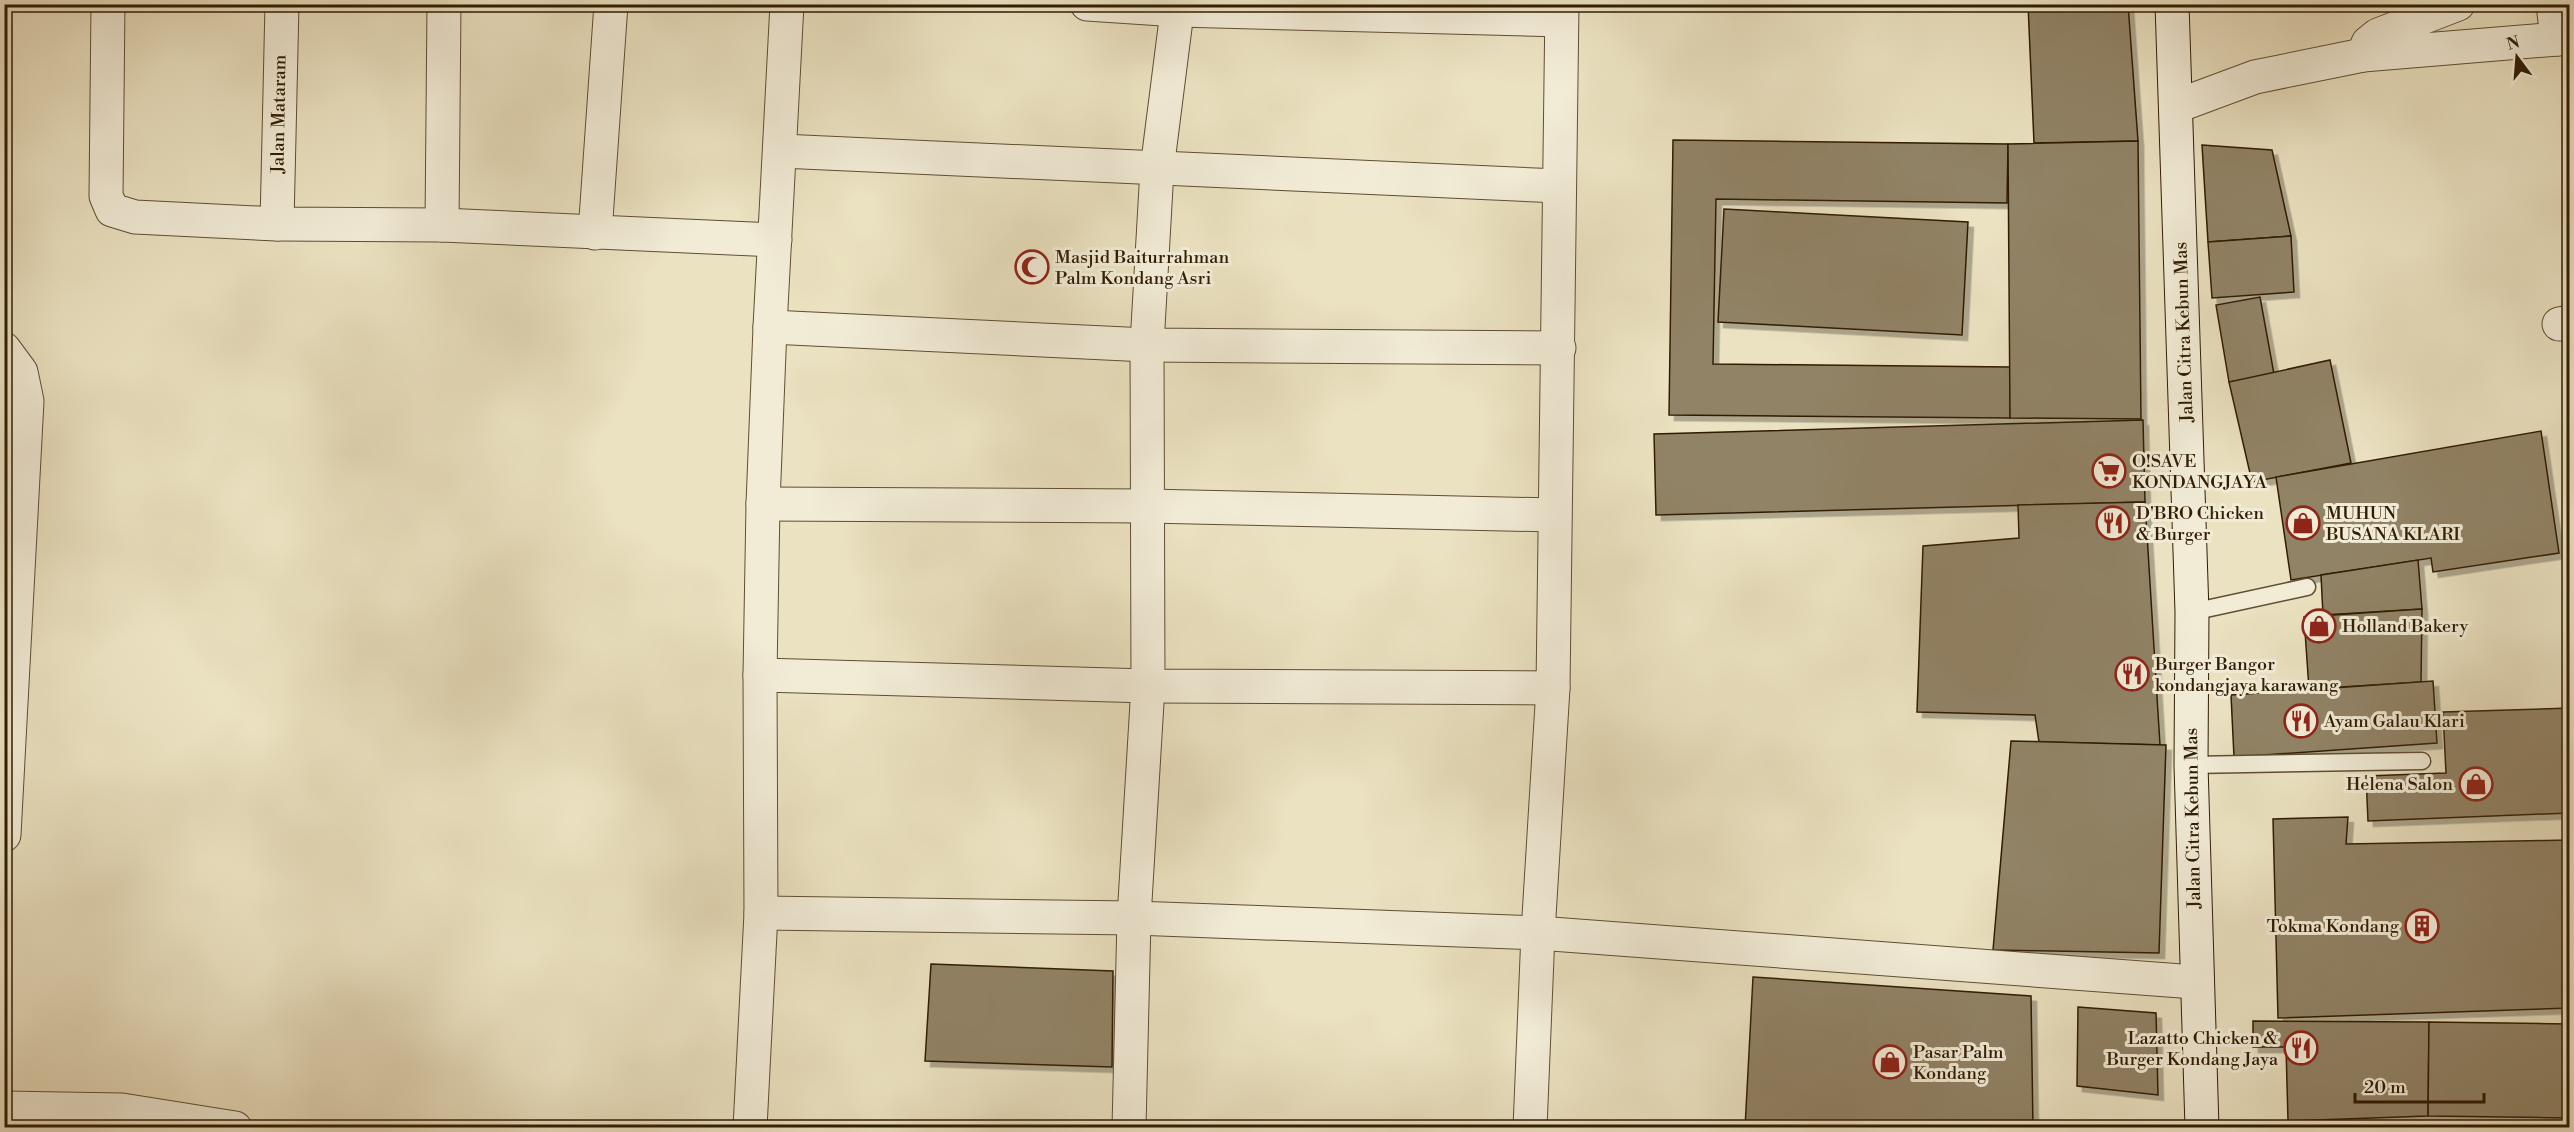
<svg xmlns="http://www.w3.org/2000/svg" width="2574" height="1132" viewBox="0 0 2574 1132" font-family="'Libre Bodoni',serif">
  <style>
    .building { fill: #918366; stroke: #301d04; stroke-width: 1.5; filter: url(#shadow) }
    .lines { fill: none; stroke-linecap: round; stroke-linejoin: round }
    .lane-casing { stroke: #5f4e33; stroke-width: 19 }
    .street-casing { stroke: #5f4e33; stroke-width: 35 }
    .secondary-casing { stroke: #301d04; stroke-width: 35 }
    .lane { stroke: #f2ecd7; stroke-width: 16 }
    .street { stroke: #f2ecd7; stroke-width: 33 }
    .secondary { stroke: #f2ecd7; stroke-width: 33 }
    .labels { text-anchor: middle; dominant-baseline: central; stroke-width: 6; stroke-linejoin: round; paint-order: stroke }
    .street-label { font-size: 18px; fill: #301d04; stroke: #f2ecd7 }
    .poi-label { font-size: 18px; fill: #301d04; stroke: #f2ecd7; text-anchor: start }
  </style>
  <defs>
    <filter id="shadow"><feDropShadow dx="5.5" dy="5.5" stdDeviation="0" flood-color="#0004"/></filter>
  </defs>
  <rect width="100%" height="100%" fill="#ebe2c1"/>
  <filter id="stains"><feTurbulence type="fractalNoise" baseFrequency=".00333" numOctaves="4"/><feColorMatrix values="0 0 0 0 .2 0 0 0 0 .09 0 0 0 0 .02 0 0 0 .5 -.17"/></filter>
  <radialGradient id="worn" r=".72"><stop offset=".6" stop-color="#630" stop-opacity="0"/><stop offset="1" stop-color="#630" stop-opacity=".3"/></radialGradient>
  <!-- building -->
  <g class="building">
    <path d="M2028,4h100l10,137 -104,2z"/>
    <path d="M1673,140l335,4 -1,59 -291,-4 -3,165 297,3v51l-341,-3z"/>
    <path d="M2138,141l3,278 -131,-1 -2,-274z"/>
    <path d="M2202,145l70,5 19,86 -83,6z"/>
    <path d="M1724,209l244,13 -6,113 -244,-13z"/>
    <path d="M2291,236l3,56 -82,6 -4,-56z"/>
    <path d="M2260,297l14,77 -45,8 -13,-77z"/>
    <path d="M2330,360l21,103 -99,19 -23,-100z"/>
    <path d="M2143,420l2,82 -489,13 -2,-81z"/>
    <path d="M2541,431l18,122 -126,19 -2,-14 -140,22 -15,-103z"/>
    <path d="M2145,502l15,243 -121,-3 -4,-27 -118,-3 6,-166 96,-8 -1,-33z"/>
    <path d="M2418,560l4,49 -99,6 -2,-40z"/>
    <path d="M2422,609l-1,73 -112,7 -5,-72z"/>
    <path d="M2433,681l4,62 -203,14 -3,-62z"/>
    <path d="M2570,708v105l-202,8 -2,-45 80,-3 -3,-61z"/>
    <path d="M2011,741l155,4 -7,208 -166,-3z"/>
    <path d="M2348,817l-2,27 224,-4v168l-292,10 -5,-199z"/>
    <path d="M931,964l182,7 -1,96 -187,-6z"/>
    <path d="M1753,977l278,19 2,132h-288z"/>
    <path d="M2078,1007l78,6 2,82 -81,-9z"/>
    <path d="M2253,1021l176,1 -1,94 -140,5 -2,-74h-33z"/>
    <path d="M2429,1022l141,2v94l-142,-2z"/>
  </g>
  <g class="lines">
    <defs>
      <g id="lane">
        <path d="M2192,612l115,-25"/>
        <path d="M2191,765l231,-4"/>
      </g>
      <g id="street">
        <path d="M108,4l-2,192 6,14 23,7 142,7 165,1 333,15"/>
        <path d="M1087,4l91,6 383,10"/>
        <path d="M2553,4l4,35"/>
        <path d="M2363,55l5,-12 10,-8 80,-31"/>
        <path d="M2177,106l78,-29 108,-22 207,-17"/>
        <path d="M781,151l778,35"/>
        <path d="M277,224l5,-220"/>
        <path d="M442,225l2,-221"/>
        <path d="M595,233l16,-229"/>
        <path d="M2559,324l11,-2"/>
        <path d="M770,327l377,18 412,3"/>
        <path d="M4,349l17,23 6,29 -23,434"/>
        <path d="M763,504l384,2 407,9"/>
        <path d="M760,675l388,11 405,2"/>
        <path d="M761,913l373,5 404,15 657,49"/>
        <path d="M4,1108l118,2 113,18"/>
        <path d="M750,1128l11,-215 -1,-238 3,-171 7,-177 17,-323"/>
        <path d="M1129,1128l5,-210 14,-232 -1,-341 10,-176 21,-165"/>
        <path d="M1530,1128l8,-195 15,-245 9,-684"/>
      </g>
      <path id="secondary" d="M2172,4l20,608 -1,153 11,363"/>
    </defs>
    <!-- lane casing -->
    <use href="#lane" class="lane-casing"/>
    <!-- street casing -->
    <use href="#street" class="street-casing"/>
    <!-- secondary casing -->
    <use href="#secondary" class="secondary-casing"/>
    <!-- lane -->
    <use href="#lane" class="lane"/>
    <!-- street -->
    <use href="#street" class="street"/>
    <!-- secondary -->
    <use href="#secondary" class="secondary"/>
  </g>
  <!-- icons -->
  <defs>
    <symbol id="mosque-ring" viewBox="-11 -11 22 22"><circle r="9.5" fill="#f2ecd7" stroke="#8f2418" stroke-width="1.5"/><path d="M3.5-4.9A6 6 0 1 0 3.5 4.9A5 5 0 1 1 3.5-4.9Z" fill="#8f2418"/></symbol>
    <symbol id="supermarket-ring" viewBox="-11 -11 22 22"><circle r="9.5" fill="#f2ecd7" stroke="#8f2418" stroke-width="1.5"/><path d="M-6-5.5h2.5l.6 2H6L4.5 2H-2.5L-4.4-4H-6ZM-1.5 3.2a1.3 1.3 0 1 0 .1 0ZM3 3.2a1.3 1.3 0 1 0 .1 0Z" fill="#8f2418"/></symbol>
    <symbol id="restaurant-ring" viewBox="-11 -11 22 22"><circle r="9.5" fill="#f2ecd7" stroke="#8f2418" stroke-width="1.5"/><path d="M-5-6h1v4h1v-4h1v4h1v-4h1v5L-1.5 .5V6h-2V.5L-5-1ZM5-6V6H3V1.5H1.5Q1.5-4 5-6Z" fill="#8f2418"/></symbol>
    <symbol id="shop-ring" viewBox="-11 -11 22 22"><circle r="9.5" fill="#f2ecd7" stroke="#8f2418" stroke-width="1.5"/><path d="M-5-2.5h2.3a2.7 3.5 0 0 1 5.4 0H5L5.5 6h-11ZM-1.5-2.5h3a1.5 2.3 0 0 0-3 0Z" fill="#8f2418"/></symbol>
    <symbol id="building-ring" viewBox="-11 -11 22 22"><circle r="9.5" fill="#f2ecd7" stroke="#8f2418" stroke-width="1.5"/><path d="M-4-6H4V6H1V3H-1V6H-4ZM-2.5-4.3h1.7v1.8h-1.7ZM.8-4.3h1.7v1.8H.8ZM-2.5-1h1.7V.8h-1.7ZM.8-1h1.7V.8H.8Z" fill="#8f2418"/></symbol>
  </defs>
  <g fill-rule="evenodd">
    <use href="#mosque-ring" x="1013" y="248" width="38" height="38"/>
    <use href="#supermarket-ring" x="2090" y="452" width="38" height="38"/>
    <use href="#restaurant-ring" x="2094" y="504" width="38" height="38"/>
    <use href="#shop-ring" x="2284" y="504" width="38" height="38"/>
    <use href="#shop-ring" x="2300" y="607" width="38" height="38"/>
    <use href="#restaurant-ring" x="2113" y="655" width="38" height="38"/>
    <use href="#restaurant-ring" x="2282" y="702" width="38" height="38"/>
    <use href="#shop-ring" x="2457" y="765" width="38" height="38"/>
    <use href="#building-ring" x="2403" y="907" width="38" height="38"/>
    <use href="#restaurant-ring" x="2282" y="1029" width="38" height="38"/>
    <use href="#shop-ring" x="1871" y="1043" width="38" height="38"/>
  </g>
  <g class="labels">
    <!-- street labels -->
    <g class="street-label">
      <text transform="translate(279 114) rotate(-89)">Jalan Mataram</text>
      <text transform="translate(2184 332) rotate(-92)">Jalan Citra Kebun Mas</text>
      <text transform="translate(2193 818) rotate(-91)">Jalan Citra Kebun Mas</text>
    </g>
    <!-- poi labels -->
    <g class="poi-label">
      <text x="1055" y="257">Masjid Baiturrahman<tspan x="1055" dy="21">Palm Kondang Asri</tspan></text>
      <text x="2132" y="461">O!SAVE<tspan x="2132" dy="21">KONDANGJAYA</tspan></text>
      <text x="2136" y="513">D'BRO Chicken<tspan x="2136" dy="21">&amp; Burger</tspan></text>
      <text x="2326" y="513">MUHUN<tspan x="2326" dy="21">BUSANA KLARI</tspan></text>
      <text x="2342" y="626">Holland Bakery</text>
      <text x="2155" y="664">Burger Bangor<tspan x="2155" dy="21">kondangjaya karawang</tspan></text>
      <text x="2324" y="721">Ayam Galau Klari</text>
      <text x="2453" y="784" text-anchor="end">Helena Salon</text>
      <text x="2399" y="926" text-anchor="end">Tokma Kondang</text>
      <text x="2278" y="1038" text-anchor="end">Lazatto Chicken &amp;<tspan x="2278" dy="21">Burger Kondang Jaya</tspan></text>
      <text x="1913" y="1052">Pasar Palm<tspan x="1913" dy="21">Kondang</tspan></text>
    </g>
  </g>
  <!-- margin -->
  <rect width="2574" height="1132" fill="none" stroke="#ebe2c1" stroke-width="24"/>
  <rect x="6" y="6" width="2562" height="1120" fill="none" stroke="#301d04" stroke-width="3"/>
  <rect x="12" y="12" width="2550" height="1108" fill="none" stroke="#301d04" stroke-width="1.5"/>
  <!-- north arrow -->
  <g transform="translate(2517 57) rotate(344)" stroke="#f2ecd7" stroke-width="4.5" paint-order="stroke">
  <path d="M0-4.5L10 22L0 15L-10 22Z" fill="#301d04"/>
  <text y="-9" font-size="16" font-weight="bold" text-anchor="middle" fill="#301d04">N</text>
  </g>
  <!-- scale -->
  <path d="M2355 1093v9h129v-9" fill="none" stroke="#301d04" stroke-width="3"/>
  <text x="2364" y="1093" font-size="18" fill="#301d04" stroke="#f2ecd7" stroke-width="4.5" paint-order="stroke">20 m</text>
  <rect width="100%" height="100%" filter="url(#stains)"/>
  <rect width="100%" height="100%" fill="url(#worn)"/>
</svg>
